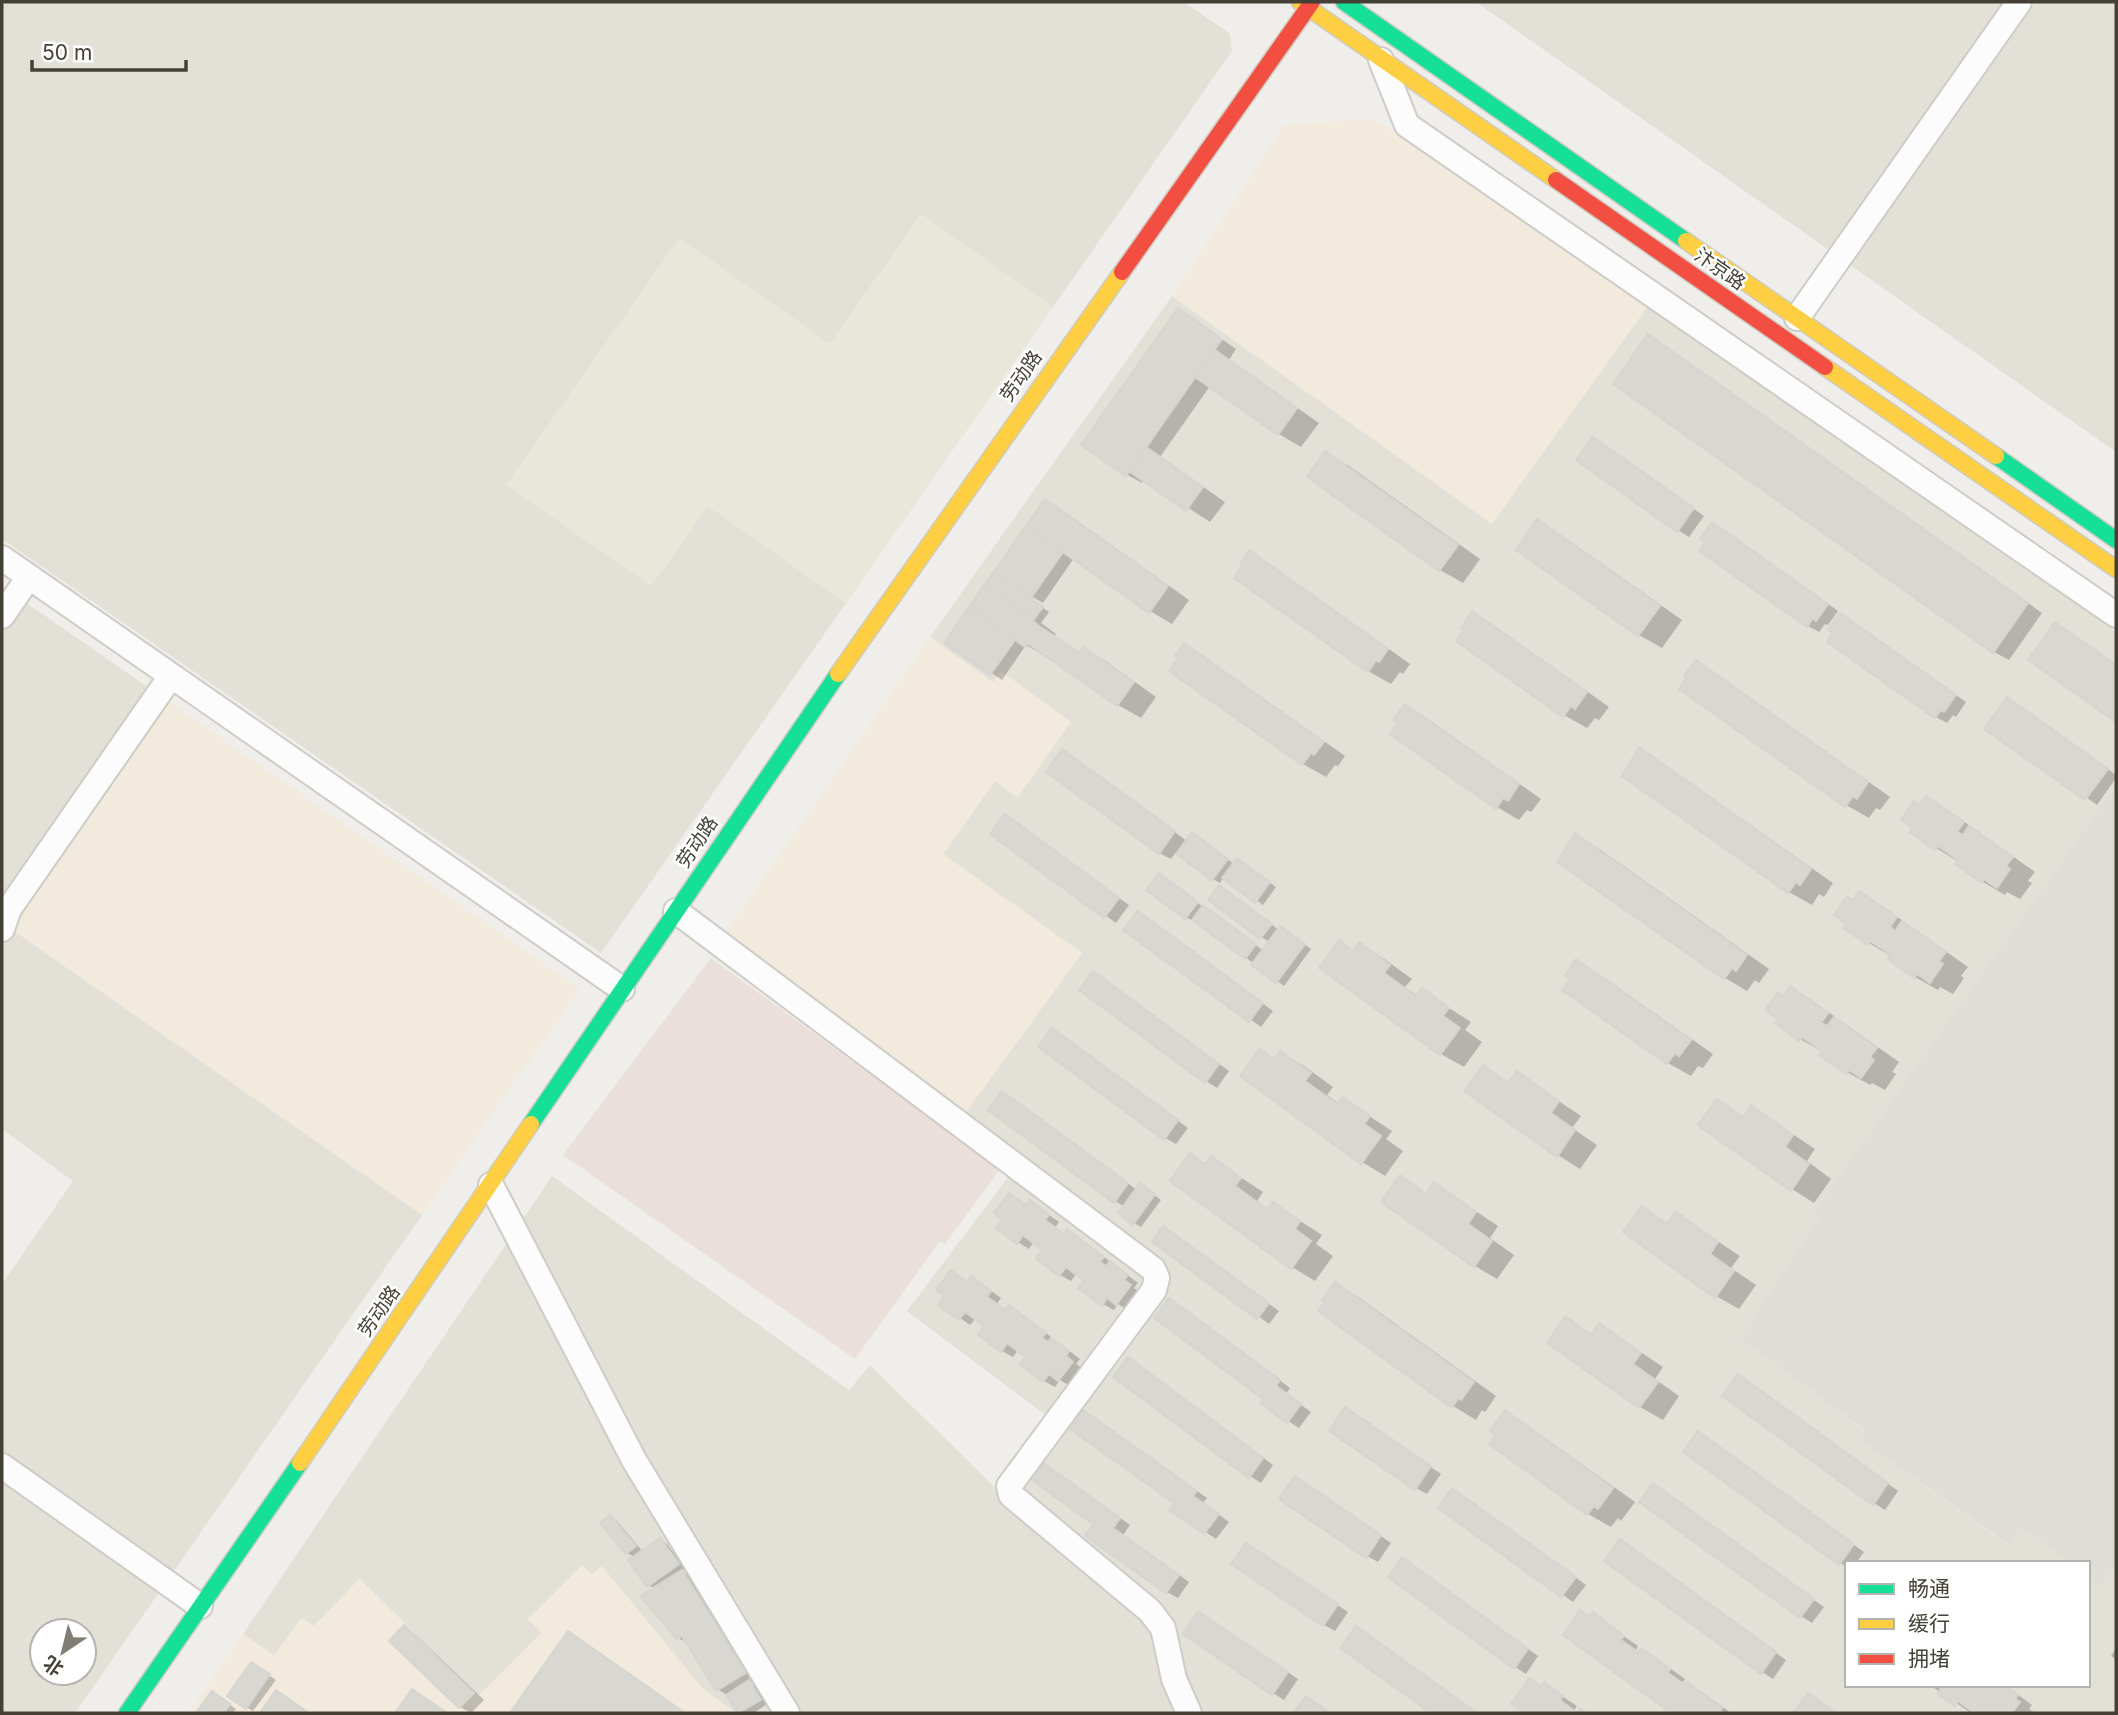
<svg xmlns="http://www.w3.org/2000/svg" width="2118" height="1715" viewBox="0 0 2118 1715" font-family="Inter,'Noto Sans SC',sans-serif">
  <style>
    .residential { fill: #e3e0d7; fill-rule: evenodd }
    .commercial { fill: #f1eadd }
    .industrial { fill: #dfddd8 }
    .education { fill: #e9e6da }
    .medical { fill: #eadfdb }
    .shadow { fill: #0003 }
    .building { fill: #d9d7d2; stroke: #d7d5d0; stroke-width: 2 }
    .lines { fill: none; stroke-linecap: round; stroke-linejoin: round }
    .street-casing { stroke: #cdccc7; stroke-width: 28 }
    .fast-casing { stroke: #cecbc1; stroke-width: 19 }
    .slow-casing { stroke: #cecbc1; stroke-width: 19 }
    .jam-casing { stroke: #cecbc1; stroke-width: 19 }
    .street { stroke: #fdfcfc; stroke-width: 24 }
    .fast { stroke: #16e098; stroke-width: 16 }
    .slow { stroke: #ffcf43; stroke-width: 16 }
    .jam { stroke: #f24e42; stroke-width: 16 }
    .labels { text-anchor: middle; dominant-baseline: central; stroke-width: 5; stroke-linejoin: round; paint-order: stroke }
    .street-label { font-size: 19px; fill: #454036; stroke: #fff }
  </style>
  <rect width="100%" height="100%" fill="#efeeea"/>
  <!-- residential -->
  <g class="residential">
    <path d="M2,2h1182l46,32 2,17 -179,256 -132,-92 -91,129 -151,-106 -28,348 57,-80 138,97 -245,350 -599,-414z"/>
    <path d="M1476,2h640v450z"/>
    <path d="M1172,296l319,227 157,-217 468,326v153l-303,427 6,5 -79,122 128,94 -6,8 146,104 13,-18 50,36h-224v122h241v-110l14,9 14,-19v148h-916l-20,-45 -6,-28 -150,-144 -6,-16 41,-55 -152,-114 117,-155 -58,-44 116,-159 -139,-99 52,-73 22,16 -16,-125 -8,11 -63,-46z"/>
    <path d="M2,586l163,113 -158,227 415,289 -347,498h-73v-429l71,-103 -71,-52zM42,1631h42v42h-42z"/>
    <path d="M552,1176l297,214 21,-25 140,137 138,120 17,62 15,29h-444l-32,-23 -122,-125 -54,54 14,14 -64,63 -118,-117 -46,47 -13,-8 -27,38 -31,-22z"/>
  </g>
  <!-- commercial -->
  <g class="commercial">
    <path d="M1375,119l273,187 -156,218 -320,-228 113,-172z"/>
    <path d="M930,637l63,45 8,-11 70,51 -53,75 -23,-16 -52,73 139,99 -116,159 -241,-178z"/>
    <path d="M165,699l415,290 -158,226 -415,-289z"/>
    <path d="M582,1565l9,10 11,-9 102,124 32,23h-547l54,-79 31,21 28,-37 12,8 45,-47 119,117 63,-63 -13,-14z"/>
  </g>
  <!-- industrial -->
  <path class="industrial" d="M2116,785v780l-14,20 -14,-10v-12h-17l-50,-36 -12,18 -147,-104 5,-9 -127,-93 79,-122 -6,-5z"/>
  <!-- education -->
  <path class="education" d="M921,214l132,93 -207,296 -138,-97 -57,80 -145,-101 173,-247 151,106z"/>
  <!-- medical -->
  <path class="medical" d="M711,958l289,211 -55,75 -5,-3 -85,118 -292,-204z"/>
  <!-- shadow -->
  <g class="shadow">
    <path d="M1193,319l43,30 -7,11 90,63 -18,24 -22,-13 -69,-48 -50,71 65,45 -15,20 -66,-43 -2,4 -16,-9z"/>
    <path d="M1649,336l393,277 -33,47 -15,-8z"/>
    <path d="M1604,446l100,70 -15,21 -11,-7z"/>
    <path d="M1326,453l23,13 131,93 -17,24 -23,-13 -131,-93z"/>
    <path d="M1046,502l23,13 120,85 -17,24 -22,-13 -76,-53 -31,45 -10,-6 -1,3 17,12 -8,11 15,11 -2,2 27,17 3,-4 23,13 49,35 -15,21 -23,-13 -68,-48 -2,1 -22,-13 -24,35 -56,-38z"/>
    <path d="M1538,522l23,13 121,85 -20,28 -23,-13z"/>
    <path d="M1724,530l114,81 -10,14 -3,-1 -6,8 -11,-6 -106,-76 6,-8z"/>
    <path d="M1250,552l22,14 138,98 -7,10 -3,-2 -9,12 -23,-13z"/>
    <path d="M1473,614l23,13 113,80 -10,13 -4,-2 -8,10 -23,-13z"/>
    <path d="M1851,622l115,80 -10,15 -3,-2 -6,8 -11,-6z"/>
    <path d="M2056,624l60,41v55l-86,-60z"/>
    <path d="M1184,646l23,13 138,97 -7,10 -3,-1 -9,12 -23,-13 -131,-94 9,-12z"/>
    <path d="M1696,663l23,13 171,121 -10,13 -4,-2 -7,10 -23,-13z"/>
    <path d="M1405,706l23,13 113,80 -10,13 -4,-2 -8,10 -22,-13 -97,-84z"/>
    <path d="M2018,706l98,69v3l-19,27 -110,-77z"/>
    <path d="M1640,749l22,14 171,120 -9,14 -5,-3 -7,11 -23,-13 -164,-117z"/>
    <path d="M1074,758l113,83 12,-3 35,26h10l32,23 -13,18 -39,-28 -4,6 -7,-4 -37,-27 -5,7 -12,-6z"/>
    <path d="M1927,798l22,13 86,61 -7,9 4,2 -12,16 -13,-7 -2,3 -22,-13 -24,-20 -23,-14 -16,-41z"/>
    <path d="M1005,816l124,89 -13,18 -124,-90z"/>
    <path d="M1575,835l23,13 171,121 -10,14 -4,-3 -8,11 -22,-13z"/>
    <path d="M1166,880l98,71 6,-9 -9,-5 -34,-45 52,38 8,2 24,17 -27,37 -90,-67 -1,2 -7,-4z"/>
    <path d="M1859,893l23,13 86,61 -7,9 3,2 -11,16 -13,-7 -2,3 -23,-13 -25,-18 2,-2 -23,-14z"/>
    <path d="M1149,919l124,92 -12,16 -135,-97z"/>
    <path d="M1339,942l16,10 5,-7 23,13 29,21 -7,8 13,9 4,-5 49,31 -6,8 17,12 -18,25 -23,-13 -120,-87z"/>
    <path d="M1577,961l23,14 113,79 -10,14 -5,-2 -7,10 -23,-13 -104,-73 8,-11z"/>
    <path d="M1094,973l135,98 -12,17 -11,-7z"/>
    <path d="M1791,988l23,14 85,60 -7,10 4,2 -11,16 -13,-7 -2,2 -23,-13 -24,-20 -23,-13 -16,-41z"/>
    <path d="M1064,1037l124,91 -12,16 -11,-6z"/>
    <path d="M1260,1051l16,9 5,-7 23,13 29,21 -6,8 12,9 4,-5 49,32 -6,8 17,12 -18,25 -23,-14z"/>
    <path d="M1483,1067l27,16 7,-10 64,43 -9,12 25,17 -17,24 -22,-14z"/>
    <path d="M1013,1099l124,91h11l13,10 -20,27 -7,-4 -9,-16 -10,-6z"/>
    <path d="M1717,1101l27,16 8,-10 63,42 -8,12 24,18 -17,24 -22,-14z"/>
    <path d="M1211,1158l52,34 -6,9 12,9 5,-6 48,31 -6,9 17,12 -18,25 -23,-14 -119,-86 33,-16z"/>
    <path d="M1401,1178l27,16 7,-10 63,42 -8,12 24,17 -17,24 -22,-13z"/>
    <path d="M1030,1202l29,20 -4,6 10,7 3,-3 11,6 59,45 -4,5 7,5 -13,17 -10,-6 -4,6 -11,-6 -17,-23 -9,-8 -6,8 -11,-6 -15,-25 -11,-9 -5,8 -11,-7 9,-35z"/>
    <path d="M1642,1208l27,16 7,-10 64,42 -9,12 25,17 -17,24 -23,-13z"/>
    <path d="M1164,1228l115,83 -10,13 -115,-83z"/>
    <path d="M951,1272l18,11 14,2 18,13 -4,6 10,8 14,2 59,45 -4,5 7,5 -13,17 -10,-6 -5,7 -11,-6 -22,-17 6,-7 -10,-7 -5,7 -11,-6 -16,-25 -10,-8 -6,7 -30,-21 7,-8z"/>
    <path d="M1336,1284l22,13 138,99 -11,16 -3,-2 -6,10 -23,-14z"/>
    <path d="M1180,1306l110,82 -4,6 25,18 -12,16 -11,-7z"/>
    <path d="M1566,1319l27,16 7,-10 63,42 -8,12 24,17 -16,24 -23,-13 -91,-65z"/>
    <path d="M1139,1366l134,99 -12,18 -11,-7z"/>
    <path d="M1749,1383l149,108 -13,19 -11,-7z"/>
    <path d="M1505,1413l23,13 107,76 -14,19 -3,-3 -7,9 -23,-13 -97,-70 7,-9z"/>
    <path d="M1356,1416l85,58 -14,20 -11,-6z"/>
    <path d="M1095,1419l112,79 -4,5 26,19 -13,17 -44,-30 4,-6z"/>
    <path d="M1709,1440l155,112 -8,11h-9v4l-7,-4z"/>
    <path d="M1052,1470l78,55 -7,10 66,47 -11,16 -11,-6 -71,-68z"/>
    <path d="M1306,1485l85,58 -13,19 -11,-6z"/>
    <path d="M1664,1492l160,115 -12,16 -11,-7z"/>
    <path d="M1464,1497l122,88 -13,17 -133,-94z"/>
    <path d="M610,1517l7,4 26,31 17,-12 7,4 18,25 -4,2 13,8 62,100 -6,4 6,4 11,17 -13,9h-14l-11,-17 -12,-7 -27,-45 -12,-6 -23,-49 -6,-4 -14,-28 -8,-4z"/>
    <path d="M1631,1548l155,112 -13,19 -11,-7z"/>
    <path d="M1258,1551l90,61 -13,19 -11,-6z"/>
    <path d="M1413,1566l125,90 -12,18 -11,-7z"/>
    <path d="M1593,1615l45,31 -2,4 4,3 2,-3 15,9 28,20 -3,4 4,3 2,-2 15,9 28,20h-57l-109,-79z"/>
    <path d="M1210,1620l88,59 -14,21 -11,-7z"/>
    <path d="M404,1628l11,6 69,66 -13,13 -11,-6 -68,-66z"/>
    <path d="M569,1633l15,9 101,71h-172z"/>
    <path d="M2116,1648v12l-5,-4z"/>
    <path d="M259,1668l17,12 -23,31 -7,-4z"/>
    <path d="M1545,1685l32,21 -3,4 4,3h-50l-14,-10z"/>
    <path d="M1930,1685h75l27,20 -3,4 5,3 -63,1z"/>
    <path d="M212,1693l24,16 -3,4h-35z"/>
  </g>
  <!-- building -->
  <g class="building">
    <path d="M1178,308l44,31 -96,137 -45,-31z"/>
    <path d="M1648,334l380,269 -35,50 -380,-269z"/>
    <path d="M1215,350l82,58 -19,27 -83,-58z"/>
    <path d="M1593,437l101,71 -17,24 -101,-72z"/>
    <path d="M1146,447l57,40 -17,24 -57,-40z"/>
    <path d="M1325,451l133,94 -19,26 -132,-94z"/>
    <path d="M1045,499l123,87 -19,27 -123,-87z"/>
    <path d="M1537,519l123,87 -22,30 -122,-86z"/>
    <path d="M1712,522l116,82 -12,17 -3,-3 -6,9 -108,-76 6,-9 -5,-3z"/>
    <path d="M1026,526l37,26 -32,46 -37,-26z"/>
    <path d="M1249,550l139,99 -9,13 -3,-2 -8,12 -134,-94 9,-13 -3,-2z"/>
    <path d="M994,572l49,35 -9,12 -49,-35z"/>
    <path d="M985,584l49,35 -1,2 6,5 40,26 4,-5 51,35 -17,24 -90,-63 -2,4 -56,-40z"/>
    <path d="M969,607l46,33 -25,35 -46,-32z"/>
    <path d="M1472,611l115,81 -12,17 -4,-3 -8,11 -107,-76 8,-11 -3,-2z"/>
    <path d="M1840,613l116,82 -12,17 -3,-2 -6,8 -108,-76 6,-9 -5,-3z"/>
    <path d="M2055,622l61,43v57l-88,-62z"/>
    <path d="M1184,643l140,99 -10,13 -3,-2 -9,12 -133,-94 9,-13 -3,-2z"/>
    <path d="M1696,660l172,122 -11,17 -4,-3 -8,11 -166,-118 7,-11 -2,-2z"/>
    <path d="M2007,697l101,72 -23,31 -101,-71z"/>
    <path d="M1405,704l114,80 -11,17 -5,-3 -7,11 -106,-75 8,-11 -5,-3z"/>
    <path d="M1639,747l172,122 -11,16 -4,-3 -8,11 -166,-117z"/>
    <path d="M1062,749l113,82 -16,23 -113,-82z"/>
    <path d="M1926,796l38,26 -7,10 6,3 6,-9 44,31 -7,9 4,3 -13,19 -13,-9 -2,4 -27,-19 3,-4 -20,-14 -3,4 -25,-18 3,-4 -12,-8 13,-19 5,4z"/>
    <path d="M1005,814l114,84 -15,20 -114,-84z"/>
    <path d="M1192,832l36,27 -16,21 -36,-26z"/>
    <path d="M1575,833l172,122 -11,16 -4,-3 -8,11 -167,-117z"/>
    <path d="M1237,858l33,24 -15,21 -33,-25z"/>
    <path d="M1159,873l39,29 -13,17 -39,-29z"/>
    <path d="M1219,885l53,39 -12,15 -52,-39z"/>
    <path d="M1859,891l38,26 -7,10 5,4 7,-10 44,31 -7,9 4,3 -13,19 -13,-9 -3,4 -26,-19 3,-4 -21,-14 -2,4 -25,-17 3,-4 -12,-9 13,-19 5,4z"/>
    <path d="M1203,905l53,39 -11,15 -53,-39z"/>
    <path d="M1138,911l125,92 -14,19 -126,-92z"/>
    <path d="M1280,926l25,18 -29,39 -25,-18z"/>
    <path d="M1339,940l14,11 6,-9 31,23 -6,8 32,23 6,-8 27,20 -6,8 17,12 -20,27 -121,-87z"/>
    <path d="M1576,959l115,81 -12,16 -4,-3 -8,11 -105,-74 8,-11 -5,-4z"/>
    <path d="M1093,971l126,93 -14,19 -126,-93z"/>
    <path d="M1790,986l38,27 -7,10 6,3 7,-9 43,31 -7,9 4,3 -13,18 -12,-8 -3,4 -27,-19 3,-4 -20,-14 -3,4 -24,-18 2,-4 -12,-9 13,-18 6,4z"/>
    <path d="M1052,1028l126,92 -14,20 -126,-93z"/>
    <path d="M1260,1049l14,10 6,-8 31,22 -6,8 32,23 6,-7 27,19 -6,8 17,12 -20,28 -121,-88z"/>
    <path d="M1483,1065l25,18 9,-12 42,30 -8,12 24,17 -18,27 -93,-66z"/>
    <path d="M1002,1091l126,92 -14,20 -126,-93z"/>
    <path d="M1717,1099l26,18 8,-12 42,30 -8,12 24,17 -18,27 -93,-66z"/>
    <path d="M1190,1153l15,11 6,-8 30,22 -6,8 32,23 6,-7 27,19 -5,8 16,12 -20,28 -121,-88z"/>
    <path d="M1400,1175l26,19 8,-12 42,30 -8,12 24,17 -18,26 -93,-65z"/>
    <path d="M1140,1183l15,11 -22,31 -15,-12z"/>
    <path d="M1009,1193l17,12 4,-5 19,15 -4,5 19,14 3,-5 37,28 -4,5 6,4 4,-5 18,14 -4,5 7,5 -15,20 -9,-7 -5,8 -24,-18 6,-7 -18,-14 -7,9 -23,-17 6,-9 -19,-15 -6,9 -21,-16 6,-8 -8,-7z"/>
    <path d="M1642,1206l25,18 9,-12 42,30 -8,12 24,17 -19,27 -92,-66z"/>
    <path d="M1163,1226l106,77 -12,16 -105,-77z"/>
    <path d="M951,1270l16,12 4,-6 20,15 -4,6 19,13 3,-5 37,28 -4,5 6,4 3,-4 18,13 -3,5 7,6 -15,19 -9,-7 -6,8 -23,-18 5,-7 -18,-14 -6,9 -23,-17 6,-9 -19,-14 -7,8 -20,-15 6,-9 -8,-6z"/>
    <path d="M1335,1282l139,100 -13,18 -3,-2 -6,10 -134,-97 7,-9 -3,-2z"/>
    <path d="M1169,1298l111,82 -4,6 25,18 -14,19 -27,-20 3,-4 -109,-81z"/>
    <path d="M1565,1316l26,19 8,-12 42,30 -8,11 25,18 -19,26 -92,-65z"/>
    <path d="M1128,1357l135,101 -14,20 -136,-101z"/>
    <path d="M1738,1374l150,109 -15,22 -151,-109z"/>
    <path d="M1345,1407l86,59 -16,24 -86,-59z"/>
    <path d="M1083,1410l114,81 -4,5 26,18 -15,20 -35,-24 5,-7 -104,-74z"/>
    <path d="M1505,1410l108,78 -15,21 -4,-3 -7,9 -98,-71 7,-9 -6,-4z"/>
    <path d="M1698,1431l156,113 -15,21 -156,-113z"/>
    <path d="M1041,1461l79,57 -7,10 66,47 -13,18 -81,-57 8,-12 -64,-46z"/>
    <path d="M1295,1476l86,59 -15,23 -87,-59z"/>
    <path d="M1653,1483l161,116 -14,19 -161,-116z"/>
    <path d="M1452,1488l124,89 -15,20 -123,-89z"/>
    <path d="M610,1515l26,31 -10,8 -26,-31z"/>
    <path d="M660,1538l19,26 -32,23 -19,-27z"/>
    <path d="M1620,1539l156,113 -15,22 -157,-113z"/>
    <path d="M1246,1543l92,61 -15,22 -92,-62z"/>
    <path d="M1402,1557l126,92 -14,20 -126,-92z"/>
    <path d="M682,1570l64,103 -30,18 -34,-55 -5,3 -37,-43z"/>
    <path d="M1580,1610l10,7 3,-5 31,24 -3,4 17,12 4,-4 28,21 -2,4 17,12 2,-3 35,26 -2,3 3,2h-52l-108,-78z"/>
    <path d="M1198,1611l90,61 -16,23 -89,-61z"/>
    <path d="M404,1625l70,68 -15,15 -70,-67z"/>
    <path d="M1356,1626l121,87h-46l-91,-65z"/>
    <path d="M568,1631l117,82h-175z"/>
    <path d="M251,1662l19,12 -24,35 -19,-13z"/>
    <path d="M1529,1678l12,9 3,-5 19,14 -3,4 17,13 3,-5 7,5h-62l-14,-9z"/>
    <path d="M749,1680l12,20 -23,13 -12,-18z"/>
    <path d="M1936,1685h69l13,10 -3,4 5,3 -8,11h-40l1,-1 -15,-11 -3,5 -17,-12 3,-5z"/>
    <path d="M412,1689l35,24h-52z"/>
    <path d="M276,1690l33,23h-49z"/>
    <path d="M212,1691l18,13 -6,9h-28z"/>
    <path d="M1808,1693l28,20h-43z"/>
    <path d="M1306,1696l24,17h-37z"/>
  </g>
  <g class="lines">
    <defs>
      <g id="street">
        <path d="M1381,60l26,65 709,490"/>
        <path d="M1797,318l222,-316"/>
        <path d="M2,558l620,431"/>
        <path d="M2,616l27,-39"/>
        <path d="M676,911l477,358 4,9 -3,12 -145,196 2,9 139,116 13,17 11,51 15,34"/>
        <path d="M2,929l7,-20 162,-233"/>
        <path d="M491,1185l143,275 153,253"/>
        <path d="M2,1466l198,140"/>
      </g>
      <g id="fast">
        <path d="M1344,2l342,239"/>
        <path d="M1996,456l120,84"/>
        <path d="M531,1124l307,-450"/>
        <path d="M127,1713l173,-250"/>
      </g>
      <g id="slow">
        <path d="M1300,2l256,178"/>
        <path d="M1686,241l310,215"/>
        <path d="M1825,367l291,202"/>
        <path d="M838,674l284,-402"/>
        <path d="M300,1463l231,-339"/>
      </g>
      <g id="jam">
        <path d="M1556,180l269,187"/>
        <path d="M1122,272l190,-270"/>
      </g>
    </defs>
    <!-- street casing -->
    <use href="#street" class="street-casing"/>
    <!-- fast casing -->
    <use href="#fast" class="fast-casing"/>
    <!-- slow casing -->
    <use href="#slow" class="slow-casing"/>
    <!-- jam casing -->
    <use href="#jam" class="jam-casing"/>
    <!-- street -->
    <use href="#street" class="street"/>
    <!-- fast -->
    <use href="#fast" class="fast"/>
    <!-- slow -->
    <use href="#slow" class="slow"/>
    <!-- jam -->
    <use href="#jam" class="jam"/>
  </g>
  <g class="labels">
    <!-- street labels -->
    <g class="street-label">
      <text transform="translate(1720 269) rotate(35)">汴京路</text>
      <text transform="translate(1021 376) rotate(-55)">劳动路</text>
      <text transform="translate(697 842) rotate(-56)">劳动路</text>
      <text transform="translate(379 1311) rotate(-55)">劳动路</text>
    </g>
  </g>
  <!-- border -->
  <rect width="2118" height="1715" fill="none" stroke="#454036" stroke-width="7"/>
  <!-- legend -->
  <rect x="1845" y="1561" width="245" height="126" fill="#ffffff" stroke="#b5b3af" stroke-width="2"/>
  <rect x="1859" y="1584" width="35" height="10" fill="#16e098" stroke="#b5b3af" stroke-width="2"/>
  <text x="1908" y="1596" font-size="21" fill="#454036">畅通</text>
  <rect x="1859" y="1619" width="35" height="10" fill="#ffcf43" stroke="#b5b3af" stroke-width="2"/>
  <text x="1908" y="1631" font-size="21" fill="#454036">缓行</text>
  <rect x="1859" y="1654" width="35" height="10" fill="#f24e42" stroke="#b5b3af" stroke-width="2"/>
  <text x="1908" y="1666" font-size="21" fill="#454036">拥堵</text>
  <!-- north arrow -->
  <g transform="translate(63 1652) rotate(215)"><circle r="33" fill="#ffffff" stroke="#b5b3af" stroke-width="2"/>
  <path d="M0-5L12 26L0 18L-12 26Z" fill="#807d75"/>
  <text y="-10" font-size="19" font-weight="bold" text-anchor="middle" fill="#454036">北</text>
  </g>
  <!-- scale -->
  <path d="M32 60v10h154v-10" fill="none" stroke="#454036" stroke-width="3.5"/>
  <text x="42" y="60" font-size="21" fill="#454036" stroke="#ffffff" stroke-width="5" paint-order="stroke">50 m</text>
</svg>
